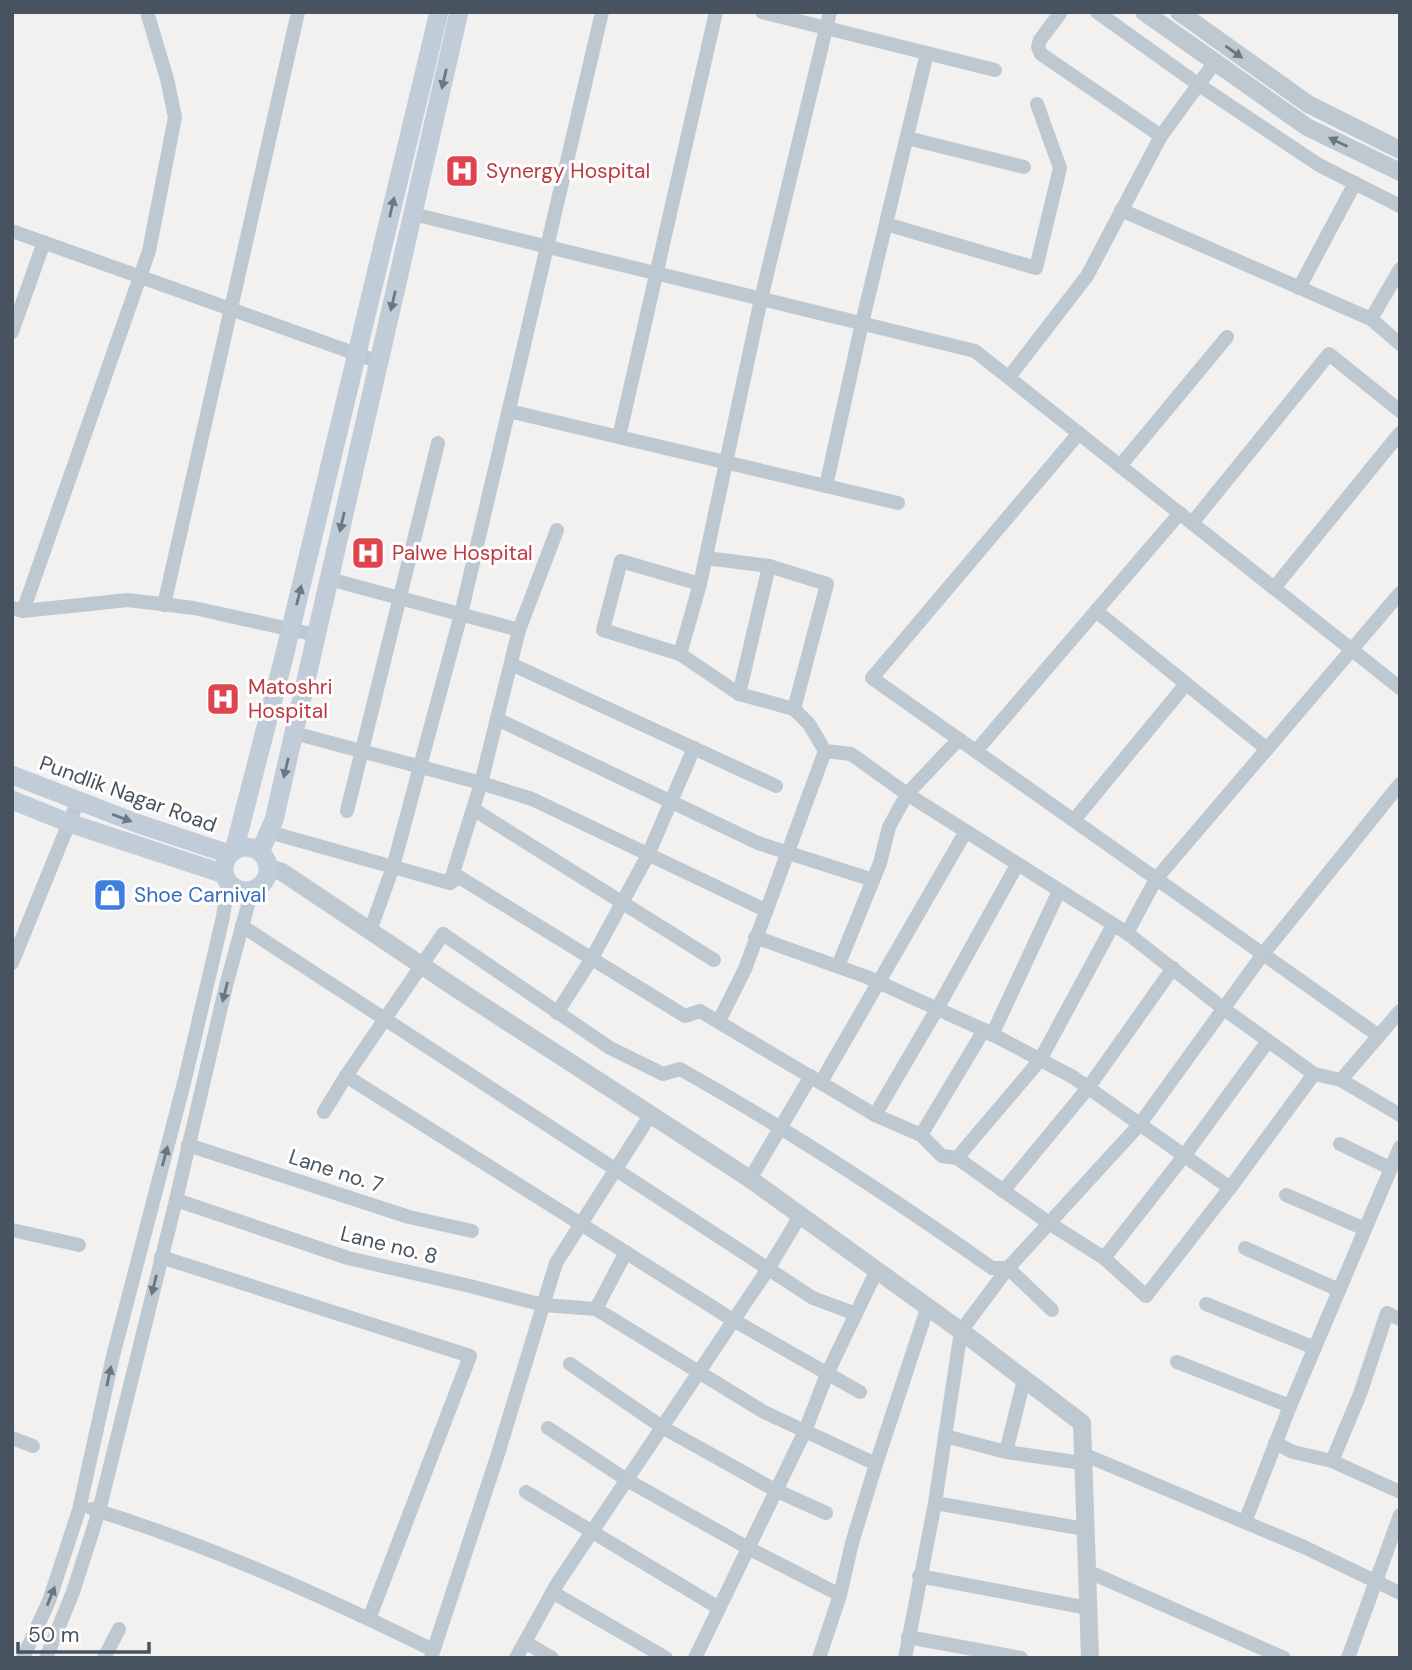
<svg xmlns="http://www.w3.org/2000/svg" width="1412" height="1670" viewBox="0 0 1412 1670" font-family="'DM Sans',sans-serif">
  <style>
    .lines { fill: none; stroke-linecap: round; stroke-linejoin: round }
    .minor { stroke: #bdc8d0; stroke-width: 14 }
    .tertiary { stroke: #bdc8d0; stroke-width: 18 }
    .secondary { stroke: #c0ccd8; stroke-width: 19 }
    .oneway { fill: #6a7781 }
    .oneway2 { fill: #6b7883 }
    .labels { text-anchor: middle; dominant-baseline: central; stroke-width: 6; stroke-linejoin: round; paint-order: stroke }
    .health-label { font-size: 21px; fill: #be3a42; stroke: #fff; text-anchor: start }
    .street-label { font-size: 21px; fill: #47545f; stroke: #fff }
    .shop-label { font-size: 21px; fill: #366cbe; stroke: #fff; text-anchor: start }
  </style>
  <rect width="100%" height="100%" fill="#f3f0f0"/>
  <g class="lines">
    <!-- minor -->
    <g class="minor">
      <path d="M762,12l233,58"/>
      <path d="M1061,12l-21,28 -2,7 3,7 120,82"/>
      <path d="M1097,12l102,73 120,80 81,41"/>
      <path d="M907,138l117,29"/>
      <path d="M1121,210l250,109 29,25"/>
      <path d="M413,214l562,137 425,337"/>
      <path d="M886,224l150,44 24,-100 -23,-64"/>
      <path d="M12,231l367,131"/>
      <path d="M1299,288l56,-105"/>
      <path d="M1371,319l29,-50"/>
      <path d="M12,332l32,-90"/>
      <path d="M1009,377l78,-101 74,-140 54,-74"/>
      <path d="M509,411l389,92"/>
      <path d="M1079,433l-207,245 507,358"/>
      <path d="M619,437l97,-425"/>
      <path d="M1120,466l107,-129"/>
      <path d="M826,486l36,-163 65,-270"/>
      <path d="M1192,523l137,-169 71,57"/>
      <path d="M706,558l63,8 58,18 -33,125"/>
      <path d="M329,579l190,51"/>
      <path d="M700,584l-79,-23 -18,69 77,24 59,40 55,15 15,15 16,27"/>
      <path d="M1274,588l126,-155"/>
      <path d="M164,605l134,-593"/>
      <path d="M12,608l11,3 105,-11 66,8 122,27"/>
      <path d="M23,611l126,-360 26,-134 -8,-38 -20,-67"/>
      <path d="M1096,611l171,138"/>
      <path d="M680,654l20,-70 61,-285 69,-287"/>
      <path d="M511,664l265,122"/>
      <path d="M739,694l30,-128"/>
      <path d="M497,719l261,124 115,37"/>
      <path d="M294,733l187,50 51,16 233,111"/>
      <path d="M976,751l204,-238"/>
      <path d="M473,809l241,151"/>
      <path d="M347,811l91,-368"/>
      <path d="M1074,820l112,-136"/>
      <path d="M269,832l181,51 9,-6 226,139 15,-5 175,104 46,20 21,21 15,2 92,65 55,35 42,38 84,-108 84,-114"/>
      <path d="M450,883l31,-100 38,-153 38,-100"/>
      <path d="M242,926l571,372 43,16"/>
      <path d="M370,931l23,-64 68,-253 141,-602"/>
      <path d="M1127,933l97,76 90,65 27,6 59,35"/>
      <path d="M755,937l112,40 117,53 89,47 157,111"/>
      <path d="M12,963l66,-162"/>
      <path d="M838,966l42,-103 9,-36 18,-33 52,-55"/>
      <path d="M557,1013l35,-55 56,-103 46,-107"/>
      <path d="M719,1021l26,-52 80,-218 26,3 56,40 220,139 29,-54 244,-286"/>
      <path d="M992,1035l67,-144"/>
      <path d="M346,1076l97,-142 167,114 53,26 17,-5c109,61 210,127 312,199h16l44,42"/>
      <path d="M1341,1080l59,-69"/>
      <path d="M821,1082l145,-251"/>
      <path d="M324,1112l22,-36 387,244 127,72"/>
      <path d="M875,1115l62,-106 80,-144"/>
      <path d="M921,1135l63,-105"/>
      <path d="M1340,1144l50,24"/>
      <path d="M188,1145l221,72 63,14"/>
      <path d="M957,1158l83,-98 73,-135"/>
      <path d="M750,1179l61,-103"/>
      <path d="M1003,1191l85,-103 85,-120"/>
      <path d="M1286,1195l79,34"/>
      <path d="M176,1200l172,58 122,28 73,19 53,4 168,103 112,52"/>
      <path d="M12,1230l67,15"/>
      <path d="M1245,1248l94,42"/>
      <path d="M161,1257l309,99 -101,263"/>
      <path d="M1104,1258l80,-102 84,-115"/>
      <path d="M1206,1304l109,44"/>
      <path d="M596,1309l30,-57"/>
      <path d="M1177,1362l113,44"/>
      <path d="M570,1364l92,63 113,63 51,23"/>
      <path d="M548,1428l79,52 121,68 92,47"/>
      <path d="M945,1436l61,16 76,11"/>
      <path d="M12,1438l21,8"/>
      <path d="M1275,1443l18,9 39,9 68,31"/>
      <path d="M1006,1452l18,-72"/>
      <path d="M1083,1454l221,93 96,46"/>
      <path d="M1332,1461l28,-67 27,-81 13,6"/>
      <path d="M526,1492l193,116"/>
      <path d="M935,1503l150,26"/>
      <path d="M92,1509c117,36 231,87 341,141"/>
      <path d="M1245,1522l45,-116 110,-259"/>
      <path d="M1087,1571l197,87"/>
      <path d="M919,1576l169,32"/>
      <path d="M552,1592l114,66"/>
      <path d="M908,1637l113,21"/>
      <path d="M525,1642l27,16"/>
      <path d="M23,1658l26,-57 30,-91 34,-154 72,-277 38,-162 5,-35"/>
      <path d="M46,1658l27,-66 26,-81 77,-311 50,-214 26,-96"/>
      <path d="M104,1658l15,-29"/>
      <path d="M431,1658l66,-201 59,-194 95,-149"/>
      <path d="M516,1658l41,-74 211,-315 32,-53"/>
      <path d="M695,1658l110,-227 22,-57 49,-102"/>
      <path d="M819,1658l21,-63 12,-52 24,-79 51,-155"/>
      <path d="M905,1658l30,-155 26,-172 47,-63 132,-144 123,-170 137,-170"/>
      <path d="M1348,1658l52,-143"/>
    </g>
    <!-- tertiary -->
    <g class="tertiary">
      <path d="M1144,12l163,115 93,45"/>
      <path d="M1179,12l129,92 92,46"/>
      <path d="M268,868l14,4 178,119 290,188 211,152 121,92 8,235"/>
    </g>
    <!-- secondary -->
    <g class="secondary">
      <path d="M12,775l124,48 93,31"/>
      <path d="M12,800l57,23 155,51"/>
      <circle cx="246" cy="869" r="22"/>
      <path d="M234,851l50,-194 155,-645"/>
      <path d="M260,852l14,-32 185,-808"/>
    </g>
  </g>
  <!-- one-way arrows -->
  <defs><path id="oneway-solid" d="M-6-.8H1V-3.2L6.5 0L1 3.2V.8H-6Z" transform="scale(1.75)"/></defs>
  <g class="oneway">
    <use href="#oneway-solid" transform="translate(1234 52) rotate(35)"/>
    <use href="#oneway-solid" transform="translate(1338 142) rotate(-154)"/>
    <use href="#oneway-solid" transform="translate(225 992) rotate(104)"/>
    <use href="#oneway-solid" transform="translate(165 1156) rotate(-75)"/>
    <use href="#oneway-solid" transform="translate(154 1285) rotate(104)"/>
    <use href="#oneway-solid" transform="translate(109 1376) rotate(-78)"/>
    <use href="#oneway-solid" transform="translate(51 1596) rotate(-68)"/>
  </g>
  <g class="oneway2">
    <use href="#oneway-solid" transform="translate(444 79) rotate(103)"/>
    <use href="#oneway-solid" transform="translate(392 207) rotate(-77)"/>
    <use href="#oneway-solid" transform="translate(393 301) rotate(103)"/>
    <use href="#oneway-solid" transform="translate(342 522) rotate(103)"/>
    <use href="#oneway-solid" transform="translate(299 595) rotate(-76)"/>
    <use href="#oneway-solid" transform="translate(286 768) rotate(103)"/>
    <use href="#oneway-solid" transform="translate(122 818) rotate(21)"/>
  </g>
  <!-- icons -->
  <defs>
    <symbol id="hospital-square" viewBox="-11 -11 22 22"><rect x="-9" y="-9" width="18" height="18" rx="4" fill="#e0444e" stroke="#fff"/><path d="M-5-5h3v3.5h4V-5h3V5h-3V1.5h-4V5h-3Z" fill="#fff"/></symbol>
    <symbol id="shop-square" viewBox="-11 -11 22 22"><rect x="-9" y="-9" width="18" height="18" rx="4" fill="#3f7fe0" stroke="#fff"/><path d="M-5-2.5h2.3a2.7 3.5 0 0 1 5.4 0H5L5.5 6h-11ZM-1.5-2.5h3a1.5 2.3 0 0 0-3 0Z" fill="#fff"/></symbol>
  </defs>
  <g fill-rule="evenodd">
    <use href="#hospital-square" x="443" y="152" width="38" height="38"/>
    <use href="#hospital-square" x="349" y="534" width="38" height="38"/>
    <use href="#hospital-square" x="204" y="680" width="38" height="38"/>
    <use href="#shop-square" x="91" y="876" width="38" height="38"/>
  </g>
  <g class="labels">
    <!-- health labels -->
    <g class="health-label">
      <text x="486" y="171">Synergy Hospital</text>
      <text x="392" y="553">Palwe Hospital</text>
      <text x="248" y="687">Matoshri<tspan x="248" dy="24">Hospital</tspan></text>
    </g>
    <!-- street labels -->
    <g class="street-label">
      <text transform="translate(128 794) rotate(20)">Pundlik Nagar Road</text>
      <text transform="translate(336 1171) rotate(18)">Lane no. 7</text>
      <text transform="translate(389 1245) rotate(14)">Lane no. 8</text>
    </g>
    <!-- shop labels -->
    <g class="shop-label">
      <text x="134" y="895">Shoe Carnival</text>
    </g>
  </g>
  <!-- border -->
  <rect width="1412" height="1670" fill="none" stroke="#47545f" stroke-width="28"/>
  <!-- scale -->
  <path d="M18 1642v10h131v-10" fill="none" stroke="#47545f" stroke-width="3.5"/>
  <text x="28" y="1642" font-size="21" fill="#47545f" stroke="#ffffff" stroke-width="5" paint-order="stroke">50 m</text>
</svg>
